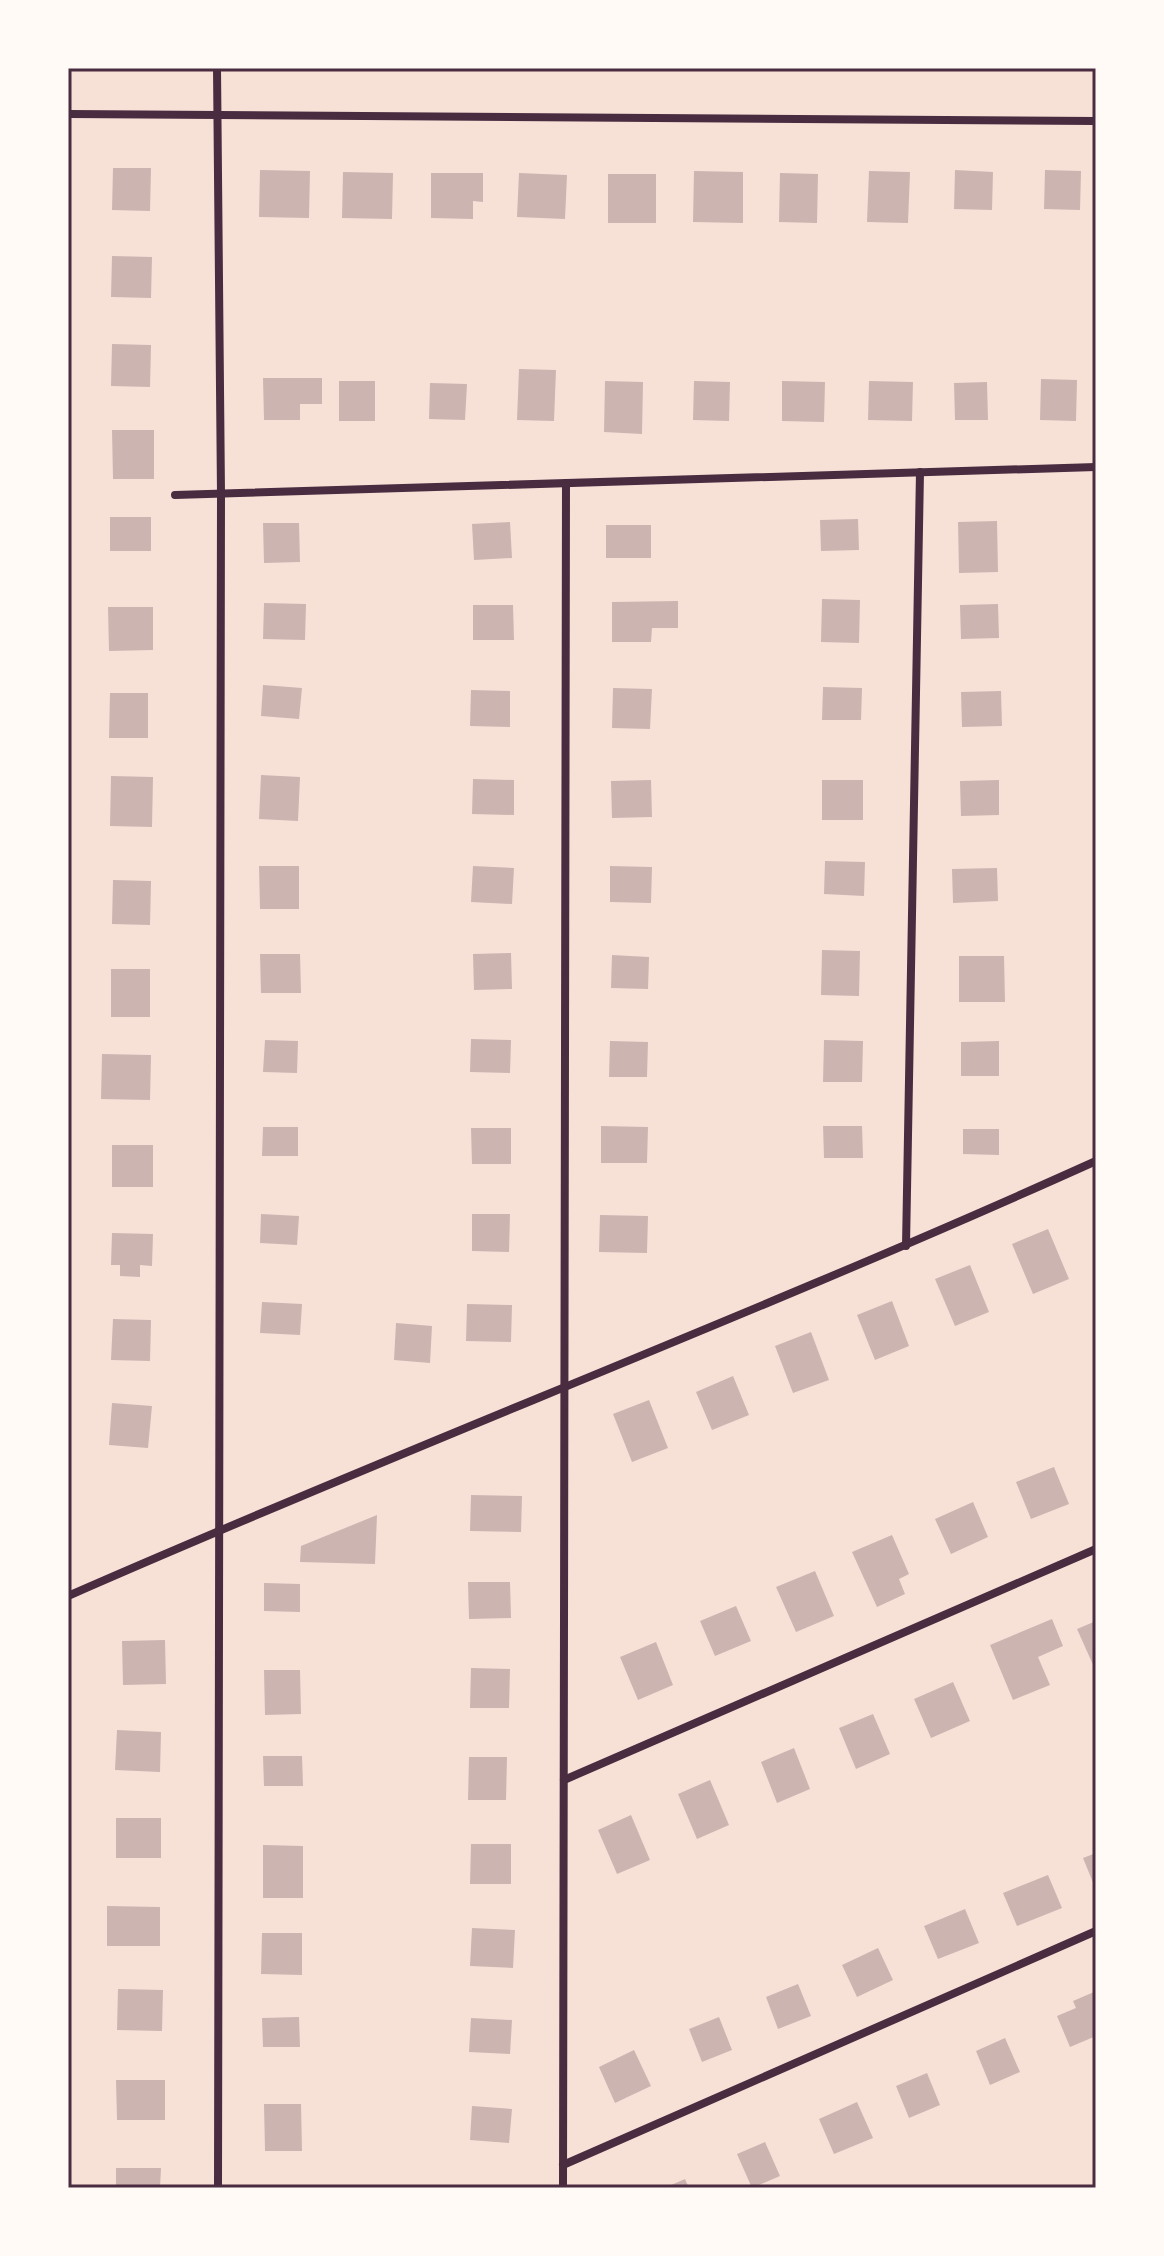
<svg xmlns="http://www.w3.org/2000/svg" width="1164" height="2256" viewBox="0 0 1164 2256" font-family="'PT Sans Narrow',sans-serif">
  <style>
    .building { fill: #ccb4b1 }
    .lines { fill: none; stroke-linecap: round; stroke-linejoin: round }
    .minor { stroke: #4a2c40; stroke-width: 8 }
    .neatline { fill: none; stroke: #4a2c40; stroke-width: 3 }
  </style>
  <rect width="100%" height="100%" fill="#f7e1d7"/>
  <!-- building -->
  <g class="building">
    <path d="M113,168h38l-1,43 -38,-1z"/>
    <path d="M260,170l50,1 -1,47 -50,-1z"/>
    <path d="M955,170l38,2 -1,38 -38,-1z"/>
    <path d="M1045,170l36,1 -1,39 -36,-1z"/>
    <path d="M694,171l49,1v51l-50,-1z"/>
    <path d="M869,171l41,1 -2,51 -41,-1z"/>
    <path d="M343,172l50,1 -1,46 -50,-1z"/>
    <path d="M431,173h52v29l-10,-1v18l-42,-1z"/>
    <path d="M519,173l48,2 -2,44 -48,-2z"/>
    <path d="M780,173l38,1 -1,49 -38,-1z"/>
    <rect x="608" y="174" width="48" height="49"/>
    <path d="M112,256l40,1 -1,41 -40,-1z"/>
    <path d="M112,344l39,1 -1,42 -39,-1z"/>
    <path d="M519,369l37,1 -2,51 -37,-1z"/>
    <path d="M263,378h59v26h-22v16h-36z"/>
    <path d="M1041,379l36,1 -1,41 -36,-1z"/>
    <rect x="339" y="381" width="36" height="40"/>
    <path d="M605,381l38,1 -1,52 -38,-2z"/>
    <path d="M694,381l36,1 -1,39 -36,-1z"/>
    <path d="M782,381l43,1 -1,40 -42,-1z"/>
    <path d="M869,381l44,1 -1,39 -44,-1z"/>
    <path d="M987,382l1,38h-33l-1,-37z"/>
    <path d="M430,383l37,1 -2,36 -36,-1z"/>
    <path d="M112,430h42v49h-41z"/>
    <rect x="110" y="517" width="41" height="34"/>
    <path d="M858,519l1,31 -38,1 -1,-31z"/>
    <path d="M997,521l1,51 -39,1 -1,-51z"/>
    <path d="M510,522l2,36 -38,2 -2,-36z"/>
    <path d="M263,523h36l1,39 -36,1z"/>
    <rect x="606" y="525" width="45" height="33"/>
    <path d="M822,599l38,1 -1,43 -38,-1z"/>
    <path d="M678,601v27h-26l-1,14h-39v-40z"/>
    <path d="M264,603l42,1 -1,36 -42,-1z"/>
    <path d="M998,604l1,34 -38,1 -1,-34z"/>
    <path d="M473,605h40l1,35h-41z"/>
    <path d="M108,607h45v43l-44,1z"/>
    <path d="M263,685l39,3 -3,31 -38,-3z"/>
    <path d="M823,687l39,1 -1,32h-39z"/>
    <path d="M613,688l39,1 -2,40 -38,-1z"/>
    <path d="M471,690l39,1v36l-40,-1z"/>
    <path d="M1001,691l1,35 -40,1 -1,-35z"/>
    <path d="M110,693h38v45h-39z"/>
    <path d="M261,775l39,2 -2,44 -39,-2z"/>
    <path d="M111,776l42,1 -1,50 -42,-1z"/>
    <path d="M473,779l41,1v35l-42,-1z"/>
    <path d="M651,780l1,37 -40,1 -1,-37z"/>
    <rect x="822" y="780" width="41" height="40"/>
    <path d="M999,780v35l-38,1 -1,-35z"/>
    <path d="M825,861l40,1 -1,34 -40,-2z"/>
    <path d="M259,866h40v43h-39z"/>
    <path d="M473,866l41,2 -2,36 -41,-2z"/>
    <path d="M610,866l42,1 -1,36 -41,-1z"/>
    <path d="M997,868l1,33 -45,2 -1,-34z"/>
    <path d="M113,880l38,1 -1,44 -38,-1z"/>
    <path d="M822,950l38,1 -1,45 -38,-1z"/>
    <path d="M511,953l1,36 -38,1 -1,-36z"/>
    <path d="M260,954h40l1,39h-40z"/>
    <path d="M612,955l37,2 -1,32 -37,-1z"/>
    <path d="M959,956h45l1,46h-46z"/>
    <rect x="111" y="969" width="39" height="48"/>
    <path d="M471,1039l40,1 -1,33 -40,-1z"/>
    <path d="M265,1040l33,1 -1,32 -34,-1z"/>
    <path d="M824,1040l39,1 -1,41h-39z"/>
    <path d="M610,1041l38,1 -1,35h-38z"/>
    <path d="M999,1041v35h-38v-34z"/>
    <path d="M102,1054l49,1 -1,45 -49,-1z"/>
    <path d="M601,1126l47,1 -1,36h-46z"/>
    <path d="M823,1126h39l1,32h-39z"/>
    <path d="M263,1127h35v29h-36z"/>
    <path d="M471,1128h40v36h-39z"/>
    <path d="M963,1129h36v26l-36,-1z"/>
    <rect x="112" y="1145" width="41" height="42"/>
    <path d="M261,1214l38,2 -2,29 -37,-2z"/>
    <path d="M472,1214h38l-1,38 -37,-1z"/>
    <path d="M600,1215l48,1 -1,37 -48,-1z"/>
    <path d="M1048,1229l21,50 -36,15 -21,-50z"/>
    <path d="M112,1233l41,1 -1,32 -12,-1v12l-20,-1v-11h-9z"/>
    <path d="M970,1265l19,47 -34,14 -20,-47z"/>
    <path d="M892,1301l17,45 -34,14 -18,-45z"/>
    <path d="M262,1302l40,2 -2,31 -40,-2z"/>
    <path d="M467,1304l45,1 -1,37 -45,-1z"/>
    <path d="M113,1319l38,1 -1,41 -39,-1z"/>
    <path d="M396,1323l36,3 -2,37 -36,-3z"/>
    <path d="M811,1332l18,48 -36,13 -18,-47z"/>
    <path d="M733,1376l16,39 -37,15 -16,-38z"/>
    <path d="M649,1400l19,48 -36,14 -19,-48z"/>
    <path d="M112,1403l40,3 -4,42 -39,-3z"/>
    <path d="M1054,1467l15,37 -38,15 -15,-37z"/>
    <path d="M471,1495l51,1 -1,36 -51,-1z"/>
    <path d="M973,1502l15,35 -37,17 -16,-35z"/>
    <path d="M377,1515l-2,49 -75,-2 1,-16z"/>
    <path d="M892,1535l17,39 -10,5 6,15 -28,13 -25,-55z"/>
    <path d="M815,1571l19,45 -38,16 -20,-45z"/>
    <path d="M468,1582h42l1,36 -42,1z"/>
    <path d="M264,1583l36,1v28l-36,-1z"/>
    <path d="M736,1606l15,35 -36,15 -15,-35z"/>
    <path d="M1052,1619l11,27 -25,11 12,28 -37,15 -23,-55z"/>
    <path d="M1096,1621v45l-2,1 -17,-38z"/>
    <path d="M165,1640l1,44 -43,1 -1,-44z"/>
    <path d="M656,1642l17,43 -35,15 -18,-43z"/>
    <path d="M471,1668l39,1 -1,39h-39z"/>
    <path d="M264,1670h36l1,44 -36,1z"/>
    <path d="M953,1682l17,39 -39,17 -17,-39z"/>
    <path d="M873,1714l17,40 -34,15 -17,-41z"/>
    <path d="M117,1730l44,2 -1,40 -45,-2z"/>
    <path d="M794,1748l16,41 -33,14 -16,-41z"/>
    <path d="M263,1756h39l1,30h-39z"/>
    <path d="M469,1757h38l-1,43h-38z"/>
    <path d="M710,1780l19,45 -32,14 -19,-45z"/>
    <path d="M631,1815l19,45 -33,14 -19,-44z"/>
    <rect x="116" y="1818" width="45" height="40"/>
    <path d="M471,1844h40v40h-41z"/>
    <path d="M263,1845l40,1v52h-40z"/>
    <path d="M1096,1853v37l-13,-32z"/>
    <path d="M1048,1875l14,33 -45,18 -14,-33z"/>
    <path d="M107,1906l53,1v39h-53z"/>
    <path d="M965,1909l14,34 -41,16 -14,-33z"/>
    <path d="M472,1928l43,2 -2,38 -43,-2z"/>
    <path d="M262,1933h40v42l-41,-1z"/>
    <path d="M878,1948l15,32 -36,17 -15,-32z"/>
    <path d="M798,1984l13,32 -33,13 -12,-32z"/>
    <path d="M118,1989l45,1 -1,41 -45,-1z"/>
    <path d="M1094,1992l2,44 -26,11 -13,-31 19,-8 -3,-7z"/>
    <path d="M299,2017l1,30h-37l-1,-29z"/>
    <path d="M719,2017l13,33 -30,12 -13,-33z"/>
    <path d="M471,2018l41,2 -2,34 -41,-2z"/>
    <path d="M1005,2038l15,34 -30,13 -14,-34z"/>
    <path d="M634,2050l17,36 -36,17 -16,-36z"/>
    <path d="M927,2073l13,32 -31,13 -13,-32z"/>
    <path d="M116,2080h49v40h-48z"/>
    <path d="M857,2102l16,36 -39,16 -15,-35z"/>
    <path d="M264,2104h37l1,47h-37z"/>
    <path d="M472,2106l40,3 -3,34 -39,-3z"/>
    <path d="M765,2142l15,34 -28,12 -15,-34z"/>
    <path d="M116,2168h45l-1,20h-44z"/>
    <path d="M685,2179l4,9h-25z"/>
  </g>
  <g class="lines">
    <!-- minor -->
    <g class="minor">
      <path d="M217,68l4,426 -3,1694"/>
      <path d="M68,114l1028,7"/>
      <path d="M175,495l921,-28"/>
      <path d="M906,1246l14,-774"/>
      <path d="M68,1596c341,-150 689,-282 1028,-435"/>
      <path d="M564,1780l532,-231"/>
      <path d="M563,2165l533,-234"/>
      <path d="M563,2188l3,-1705"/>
    </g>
  </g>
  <!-- border -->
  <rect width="1164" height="2256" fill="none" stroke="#fffaf5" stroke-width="140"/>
  <rect x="70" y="70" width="1024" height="2116" class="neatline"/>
</svg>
